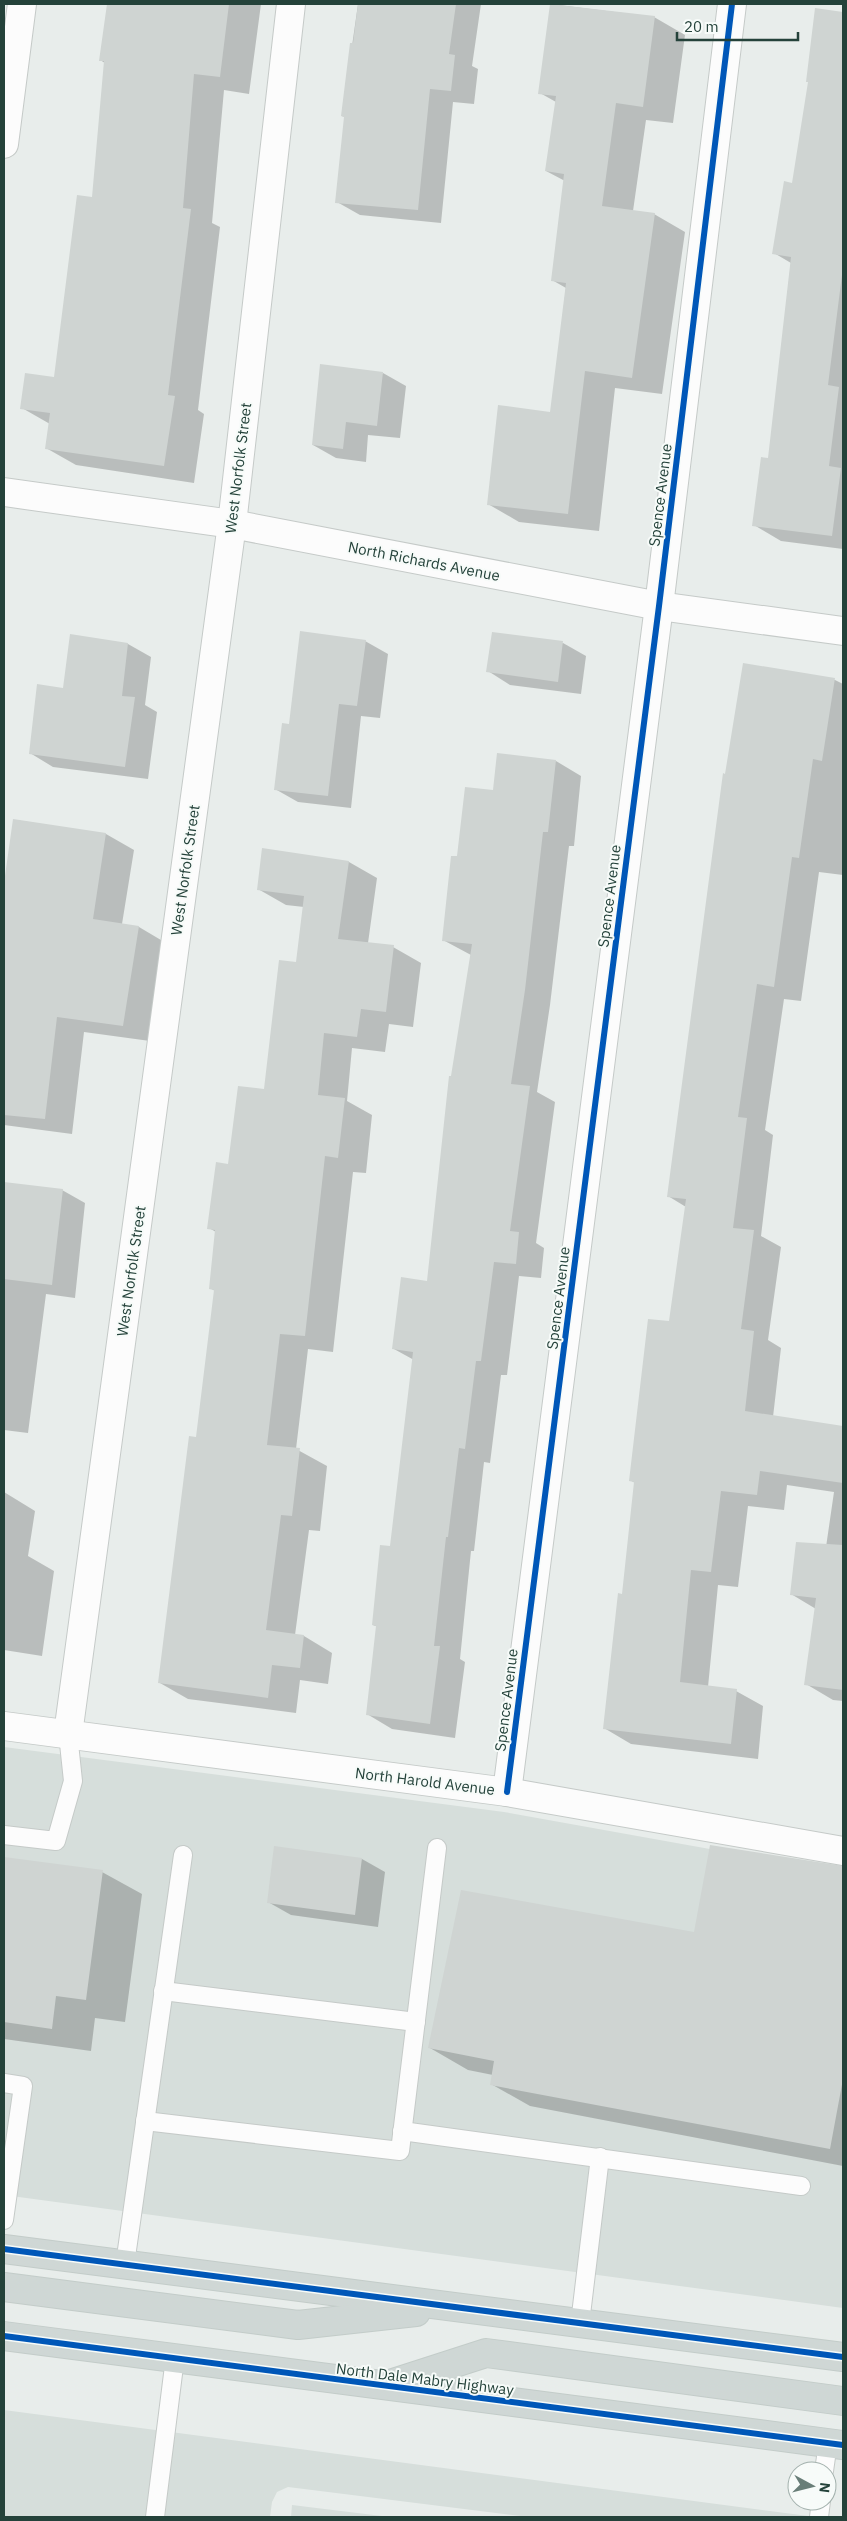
<svg xmlns="http://www.w3.org/2000/svg" width="847" height="2521" viewBox="0 0 847 2521" font-family="'IBM Plex Sans',sans-serif">
  <style>
    .built { fill: #d6dedb }
    .shadow { fill: #0003 }
    .building { fill: #cfd4d2 }
    .lines { fill: none; stroke-linecap: round; stroke-linejoin: round }
    .service-casing { stroke: #c5cac8; stroke-width: 20 }
    .minor-casing { stroke: #c5cac8; stroke-width: 30 }
    .primary-casing { stroke: #c3ccc9; stroke-width: 30 }
    .service { stroke: #fcfcfc; stroke-width: 18 }
    .minor { stroke: #fcfcfc; stroke-width: 28 }
    .primary { stroke: #cfd7d5; stroke-width: 28 }
    .cycleway-casing { stroke: #f7fbf9; stroke-width: 9 }
    .cycleway { stroke: #0057b8; stroke-width: 6 }
    .labels { text-anchor: middle; dominant-baseline: central; stroke-width: 4; stroke-linejoin: round; paint-order: stroke }
    .street-label { font-size: 15px; fill: #24423a; stroke: #f7fbf9 }
  </style>
  <rect width="100%" height="100%" fill="#e8edeb"/>
  <!-- built -->
  <g class="built">
    <path d="M4,1747l500,65 339,61v435l-839,-113z"/>
    <path d="M4,2410l812,107h-287l-241,-30 -11,5 -5,10 -2,15h-266z"/>
    <path d="M292,2505l98,12h-99z"/>
  </g>
  <!-- shadow -->
  <g class="shadow">
    <path d="M108,4h153l-12,90 -25,-4 -12,133 8,4 -22,183 6,4 -10,69 -118,-18 -30,-17 4,-24 -28,-16 33,-29 38,-181 12,-135 -5,-3z"/>
    <path d="M358,4h123l-9,62 6,3 -4,35 -21,-2 -12,121 -81,-8 -23,-13 8,-85 -3,-1z"/>
    <path d="M551,4l103,13 31,18 -12,88 -27,-3 -13,91 21,3 31,18 -23,162 -47,-6 -16,143 -80,-9 -31,-18 63,-91 15,-125 -14,-8 13,-99 -19,-10 10,-69 -16,-9z"/>
    <path d="M816,10l27,3v536l-62,-8 -27,-16 15,-66 22,-196 -17,-10 19,-69 16,-101 -2,-2z"/>
    <path d="M383,373l23,13 -6,52 -32,-3 -2,27 -30,-4 -23,-13z"/>
    <path d="M71,636l57,8 23,13 -6,48 12,7 -9,67 -95,-12 -23,-14 34,-64z"/>
    <path d="M365,641l23,13 -8,64 -19,-2 -10,92 -53,-6 -23,-13 15,-63z"/>
    <path d="M563,643l23,13 -5,38 -71,-9 -22,-14z"/>
    <path d="M744,665l91,15 8,4v191l-24,-3 -18,129 -17,-2 -19,131 8,5 -12,101 20,11 -13,93 13,8 -8,69 70,10v274l-10,-1 -27,-16 10,-75 -25,-15 35,-47 8,-55 -47,-7 -3,25 -36,-4 -10,81 -20,-2 -10,102 28,4 27,15 -5,53 -127,-15 -27,-16 19,-133 12,-112 -5,-3 40,-157 16,-116 -18,-11 58,-421z"/>
    <path d="M556,761l25,15 -7,70h-5l-19,159 -13,87 18,10 -19,141 8,5 -3,30 -22,-2 -12,99h-6l-11,88 -6,-1 -10,89h-3l-11,108 5,3 -10,76 -63,-9 -25,-15 11,-87 -5,-2 18,-77 23,-188 -20,-11 34,-67 24,-204 19,-123 -28,-15 15,-82 37,-67z"/>
    <path d="M15,820l91,14 28,16 -12,74 17,3 27,16 -16,98 -66,-9 -12,102 -68,-9v-230z"/>
    <path d="M263,850l86,12 28,16 -9,65 25,4 28,16 -8,64 -24,-3 -4,28 -33,-4 -5,53 25,14 -6,58 -13,-1 -20,180 -25,-3 -12,100 31,17 -7,65 -11,-1 -14,105 9,1 28,17 -4,31 -28,-4 -4,33 -108,-14 -28,-16 37,-245 18,-147 -5,-3 6,-56 -7,-4 20,-63 37,-74 31,-127 7,-57 -18,-2 -28,-16z"/>
    <path d="M4,1184l58,6 23,13 -10,95 -29,-4 -18,139 -24,-3z"/>
    <path d="M4,1492l31,19 -7,45 26,15 -12,85 -38,-6z"/>
    <path d="M711,1846l132,21v299l-313,-60 -39,-22 2,-9 -25,-5 -38,-22 265,-114z"/>
    <path d="M4,1858l98,14 40,22 -17,128 -30,-4 -4,33 -87,-12z"/>
    <path d="M362,1859l23,13 -7,55 -87,-12 -23,-13z"/>
  </g>
  <!-- building -->
  <g class="building">
    <path d="M107,4h122l-9,73 -26,-3 -11,134 8,1 -23,186 7,1 -11,70 -119,-17 5,-36 -30,-4 5,-36 29,4 23,-182 15,2 12,-136h-5z"/>
    <path d="M358,4h98l-7,50 6,1 -4,36 -21,-2 -12,121 -83,-7 9,-86 -3,-1 9,-73h3z"/>
    <path d="M550,4l105,12 -12,91 -27,-4 -14,103 53,7 -23,165 -47,-7 -17,143 -81,-9 11,-100 52,7 16,-129 -15,-2 13,-107 -19,-3 11,-75 -18,-2z"/>
    <path d="M815,8l28,4v255l-15,118 11,2 -10,79 12,2 -9,68 -80,-10 9,-69 7,1 23,-201 -19,-3 12,-73 8,2 16,-101h-2z"/>
    <path d="M320,364l63,8 -6,54 -31,-4 -3,27 -31,-4z"/>
    <path d="M300,631l66,9 -9,66 -18,-2 -11,92 -54,-6 8,-67 7,1z"/>
    <path d="M492,632l71,9 -5,41 -72,-10z"/>
    <path d="M70,634l58,9 -6,53 13,1 -10,70 -96,-13 8,-70 26,4z"/>
    <path d="M743,663l92,15 -13,83 -9,-2 -14,99 -7,-1 -18,130 -17,-3 -19,133 9,1 -14,110 21,2 -13,99 13,2 -9,80 98,15v57l-83,-12 -3,24 -36,-4 -10,81 -20,-2 -11,112 57,7 -6,55 -128,-15 15,-136 4,1 12,-112 -5,-1 19,-162 21,2 17,-122 -19,-2 56,-424 2,1z"/>
    <path d="M497,753l59,7 -8,72h-5l-18,158 -14,94 19,2 -20,145 9,1 -3,32 -22,-2 -13,99h-5l-11,88 -6,-1 -11,89h-2l-12,109h6l-10,78 -64,-9 10,-89 -4,-1 8,-80 10,1 23,-194 -21,-3 9,-72 26,4 22,-205h2l21,-132 -30,-3 9,-85h6l8,-69 28,3z"/>
    <path d="M13,819l93,14 -13,86 46,7 -16,100 -66,-9 -12,102 -41,-4v-232z"/>
    <path d="M262,848l87,13 -11,78 56,6 -8,67 -25,-3 -4,28 -33,-4 -6,62 27,3 -7,60 -13,-2 -20,180 -25,-2 -13,111 33,3 -8,68 -11,-1 -15,115 38,5 -4,33 -28,-3 -4,33 -110,-15 31,-247 7,1 18,-147 -5,-1 6,-59 -8,-1 9,-67 12,2 10,-78 26,3 15,-129 17,2 8,-66 -47,-6z"/>
    <path d="M4,1182l59,7 -11,96 -48,-6z"/>
    <path d="M796,1542l47,3v145l-39,-5 12,-87 -26,-3z"/>
    <path d="M710,1845l133,21v213l-13,70 -340,-64 4,-24 -66,-13 33,-158 233,42z"/>
    <path d="M274,1846l88,12 -7,57 -88,-12z"/>
    <path d="M4,1857l99,13 -17,130 -30,-4 -4,33 -48,-7z"/>
  </g>
  <g class="lines">
    <defs>
      <g id="service">
        <path d="M4,1835l52,6 17,-60 -5,-47"/>
        <path d="M163,1991l253,31"/>
        <path d="M4,2083l19,3 -19,134"/>
        <path d="M145,2121l255,30 37,-303"/>
        <path d="M402,2131l399,55"/>
        <path d="M125,2264l58,-409"/>
        <path d="M580,2323l20,-166"/>
        <path d="M824,2471l4,-28"/>
        <path d="M155,2517l20,-159"/>
        <path d="M819,2517l2,-16"/>
      </g>
      <g id="minor">
        <path d="M4,144l18,-140"/>
        <path d="M4,492l228,32 427,82 184,25"/>
        <path d="M4,1726l503,66 336,59"/>
        <path d="M68,1734l164,-1210 59,-520"/>
        <path d="M507,1792l152,-1186 73,-602"/>
      </g>
      <g id="primary">
        <path d="M4,2249l839,108"/>
        <path d="M4,2287l294,38 118,-13"/>
        <path d="M4,2336l839,109"/>
        <path d="M393,2383l93,-30 357,48"/>
      </g>
    </defs>
    <!-- service casing -->
    <use href="#service" class="service-casing"/>
    <!-- minor casing -->
    <use href="#minor" class="minor-casing"/>
    <!-- primary casing -->
    <use href="#primary" class="primary-casing"/>
    <!-- service -->
    <use href="#service" class="service"/>
    <!-- minor -->
    <use href="#minor" class="minor"/>
    <!-- primary -->
    <use href="#primary" class="primary"/>
    <defs>
      <g id="cycleway">
        <path d="M507,1792l152,-1186 73,-602"/>
        <path d="M4,2249l839,108"/>
        <path d="M4,2336l839,109"/>
      </g>
    </defs>
    <!-- cycleway casing -->
    <use href="#cycleway" class="cycleway-casing"/>
    <!-- cycleway -->
    <use href="#cycleway" class="cycleway"/>
  </g>
  <g class="labels">
    <!-- street labels -->
    <g class="street-label">
      <text transform="translate(238 468) rotate(-83)">West Norfolk Street</text>
      <text transform="translate(660 495) rotate(-83)">Spence Avenue</text>
      <text transform="translate(424 561) rotate(11)">North Richards Avenue</text>
      <text transform="translate(185 870) rotate(-82)">West Norfolk Street</text>
      <text transform="translate(609 896) rotate(-83)">Spence Avenue</text>
      <text transform="translate(131 1271) rotate(-82)">West Norfolk Street</text>
      <text transform="translate(558 1298) rotate(-83)">Spence Avenue</text>
      <text transform="translate(506 1700) rotate(-83)">Spence Avenue</text>
      <text transform="translate(425 1781) rotate(7)">North Harold Avenue</text>
      <text transform="translate(425 2379) rotate(7)">North Dale Mabry Highway</text>
    </g>
  </g>
  <!-- border -->
  <rect width="847" height="2521" fill="none" stroke="#24423a" stroke-width="10"/>
  <!-- north arrow -->
  <g transform="translate(812 2486) rotate(97)"><circle r="24" fill="#f7fbf9" stroke="#a3b1ad"/>
  <path d="M0-4L9 19L0 12L-9 19Z" fill="#697e78"/>
  <text y="-8" font-size="14" font-weight="bold" text-anchor="middle" fill="#24423a">N</text>
  </g>
  <!-- scale -->
  <path d="M677 32v8h121v-8" fill="none" stroke="#24423a" stroke-width="2.5"/>
  <text x="684" y="32" font-size="15" fill="#24423a" stroke="#f7fbf9" stroke-width="4" paint-order="stroke">20 m</text>
</svg>
